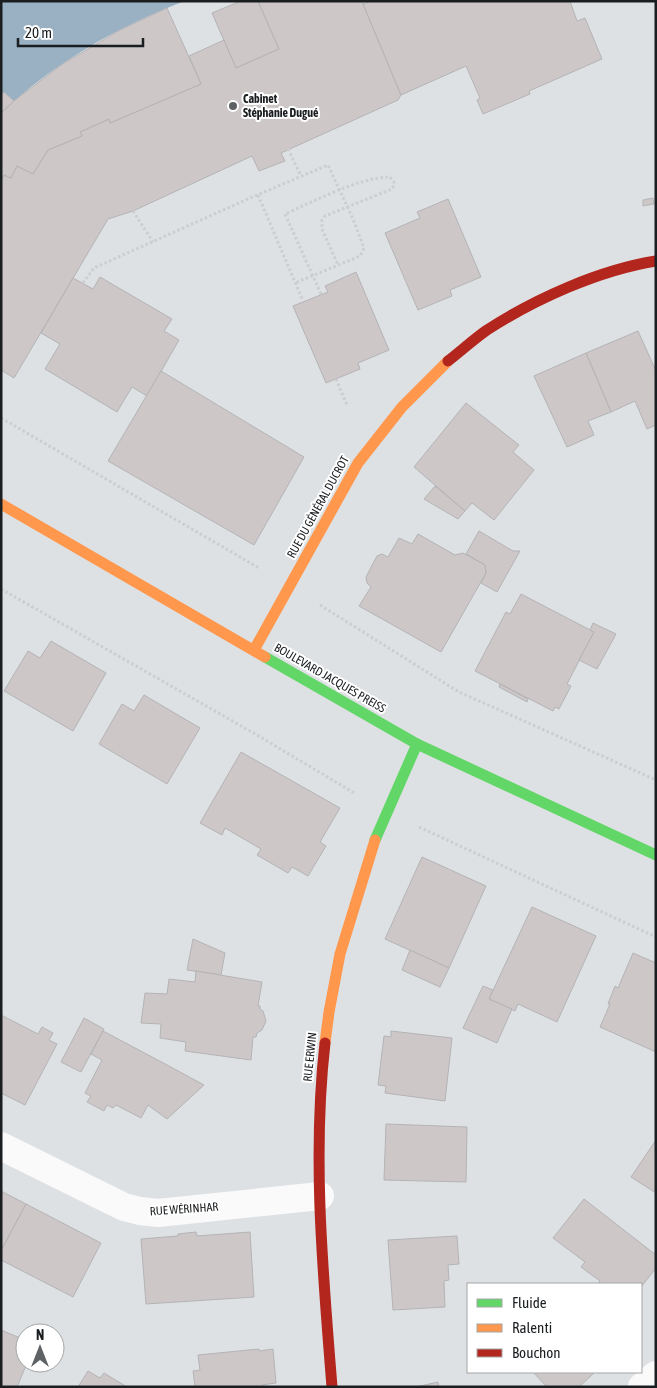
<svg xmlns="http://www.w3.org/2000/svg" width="657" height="1388" viewBox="0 0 657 1388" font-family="'Asap Condensed',sans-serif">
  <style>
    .water { fill: #99b1c3 }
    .building { fill: #cdc7c8; stroke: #b4b3b5 }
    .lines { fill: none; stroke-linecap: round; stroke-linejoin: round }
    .path { stroke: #cccdce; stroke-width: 3; stroke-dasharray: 2.5 2.5; stroke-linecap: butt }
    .street { stroke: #fafafb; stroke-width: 28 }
    .fast { stroke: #63d668; stroke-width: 11 }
    .slow { stroke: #ff974d; stroke-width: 11 }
    .jam { stroke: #b3261e; stroke-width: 11 }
    .poi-dot { fill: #5f6265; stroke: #fff; stroke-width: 2 }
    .labels { text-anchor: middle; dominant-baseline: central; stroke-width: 4; stroke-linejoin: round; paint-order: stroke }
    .poi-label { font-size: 12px; font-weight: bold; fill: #1b1e20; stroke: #fff; text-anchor: start }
    .street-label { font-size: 12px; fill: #1b1e20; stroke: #fff }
  </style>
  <rect width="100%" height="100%" fill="#dee1e4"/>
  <!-- water -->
  <path class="water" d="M1,1h184c-67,25 -132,63 -184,112z"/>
  <!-- building -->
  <g class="building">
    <path d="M241,1h17l21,48 -43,19 -24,-55z"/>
    <path d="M258,1h104l39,94 -3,5 -117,53 4,8 -26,10 -7,-15 -119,55 -25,8 -94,159 -13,-8v-189l3,-6 7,3 6,-12 16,8 15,-24 34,-14 -2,-4 29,-13 1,4 91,-39 -12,-28 35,-16 12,28 43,-19z"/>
    <path d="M371,1h199l7,20 8,-3 17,41 -73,32 1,3 -47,20 -6,-14 3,-2 -14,-32 -65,29 -38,-91z"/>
    <path d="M167,8l34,76 -91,39 -1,-4 -29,13 2,4 -34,14 -15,24 -16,-8 -6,12 -7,-3 -3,6v-68l13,-12 47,-36 59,-35z"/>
    <path d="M4,92l10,9 -13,12v-18z"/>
    <path d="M653,198l1,6 -11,2v-6z"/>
    <path d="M448,199l33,78 -31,13 2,6 -34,14 -33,-77 35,-15 -3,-6z"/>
    <path d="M356,272l33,78 -31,13 2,6 -34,14 -33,-77 35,-14 -3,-6z"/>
    <path d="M100,277l72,42 -8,12 15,9 -32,56 -15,-9 -15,25 -72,-43 15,-25 -19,-11 32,-55 20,11z"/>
    <path d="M638,331l18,40v54l-9,4 -12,-28 -24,11 -25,-59z"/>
    <path d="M586,353l25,59 -23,9 6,14 -27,12 -33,-71z"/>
    <path d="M161,371l143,86 -50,88 -146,-84z"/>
    <path d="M466,403l53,42 -6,7 21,18 -40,50 -22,-17 -7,8 -51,-44z"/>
    <path d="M435,486l30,25 -7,8 -34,-20z"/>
    <path d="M479,531l34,20h7l-23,41 -16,-9 5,-10 -1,-8 -19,-11z"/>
    <path d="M418,534l37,21 8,-2 22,12 1,8 -45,79 -82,-46 12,-19 -4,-4 -1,-6 11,-21 5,-2 6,3 11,-19 13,6z"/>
    <path d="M521,594l73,38 -27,52 4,2 -12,23 -4,-2 -2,4 -78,-40 31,-59 4,2z"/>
    <path d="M593,623l23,11 -19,35 -18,-9 15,-28 -4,-2z"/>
    <path d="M51,641l55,32 -33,58 -69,-40 24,-40 12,7z"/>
    <path d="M500,684l28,15 -1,3 -28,-15z"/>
    <path d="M144,695l56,33 -33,56 -68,-40 23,-40 12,7z"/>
    <path d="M241,752l99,56 -20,34 6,4 -18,30 -16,-9 -4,6 -31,-18 4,-6 -36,-21 -3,7 -22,-12z"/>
    <path d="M422,857l64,29 -37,82 -64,-29z"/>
    <path d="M532,907l64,29 -39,86 -39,-18 -3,7 -26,-12z"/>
    <path d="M193,939l32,14 -4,22 -34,-5z"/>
    <path d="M410,950l39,18 -9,19 -38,-17z"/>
    <path d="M633,953l23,10v89l-56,-25 10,-23h-2l7,-18 3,2z"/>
    <path d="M196,971l66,11 -4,24h2v3l3,2 3,10 -4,9 -5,3 -1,4h-3l-2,23 -66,-9 1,-9 -26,-4 1,-14 -20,-1 4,-30 22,1 2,-15 26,3z"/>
    <path d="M483,986l10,4 -4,9 23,10 -15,34 -34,-15z"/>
    <path d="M1,1015l37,19 4,-7 11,6 -4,7 8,4 -32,61 -24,-12z"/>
    <path d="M84,1018l20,11 -23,43 -20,-10z"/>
    <path d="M103,1031l66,35 35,19 -37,34 -19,-14 -7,13 -25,-13 -3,3 -6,-3 -3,6 -17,-9 4,-6 -6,-3 17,-33 -11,-6z"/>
    <path d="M391,1031l61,7 -7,63 -60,-8 1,-7 -8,-1 6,-49 7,1z"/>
    <path d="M386,1124l81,3 -1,55 -82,-2z"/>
    <path d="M656,1140v53l-25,-16z"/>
    <path d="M1,1191l25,13 -25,47z"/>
    <path d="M584,1199l72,56v13l-15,19v-3h-43l2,-3 -19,-14 4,-5 -32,-24z"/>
    <path d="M26,1204l75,39 -28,54 -72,-37v-9z"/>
    <path d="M196,1232l1,4 53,-4 4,65 -108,7 -5,-65 37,-3v-2z"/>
    <path d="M457,1236l2,28 -11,1 1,15 -5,1 1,26 -52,3 -5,-70z"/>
    <path d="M1,1330l24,10v23h2l-10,24h-16z"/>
    <path d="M259,1349v2l14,-2 3,34 -14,2v2h-67l-2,-16 7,-1 -2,-15z"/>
    <path d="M88,1371l12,7 4,-5 23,14h-49z"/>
    <path d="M533,1372h62l-16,15h-32z"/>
    <path d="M438,1382l1,5h-23z"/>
  </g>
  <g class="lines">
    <!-- path -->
    <g class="path">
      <path d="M288,149l13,27"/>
      <path d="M258,195l45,106"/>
      <path d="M133,211l20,31"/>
      <path d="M83,283l11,-15 156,-70 78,-33 25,54 11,29 -4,8 -65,27"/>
      <path d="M321,294l-36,-80c27,-12 75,-37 105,-37l4,5v3l-2,4 -67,27 -3,4v9l16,36"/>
      <path d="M336,379l11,26"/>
      <path d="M1,418l258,150"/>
      <path d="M1,589l256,146 99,59"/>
      <path d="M320,605l139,87 197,88"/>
      <path d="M419,827l237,110"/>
    </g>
    <!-- street -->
    <g class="street">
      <path d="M1,1146l123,61 16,4 18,2 162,-17"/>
      <path d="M642,1387l14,-12"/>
    </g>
    <!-- fast -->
    <g class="fast">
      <path d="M265,657l152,87 239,111"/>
      <path d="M375,840l42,-96"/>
    </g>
    <!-- slow -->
    <g class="slow">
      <path d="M1,504l264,153"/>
      <path d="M254,650l104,-187 44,-56 46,-46"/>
      <path d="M325,1043l4,-31 11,-58 35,-114"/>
    </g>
    <!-- jam -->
    <g class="jam">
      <path d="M448,361c13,-10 26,-22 39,-31 48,-31 112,-60 169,-69"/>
      <path d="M325,1043c-13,114 -2,230 7,344"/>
    </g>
  </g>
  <!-- markers -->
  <circle class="poi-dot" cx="233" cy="106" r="5"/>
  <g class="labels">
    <!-- poi labels -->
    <g class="poi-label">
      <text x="243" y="99">Cabinet<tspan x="243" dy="14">Stéphanie Dugué</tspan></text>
    </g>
    <!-- street labels -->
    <g class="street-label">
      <text transform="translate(318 507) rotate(-61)">RUE DU GÉNÉRAL DUCROT</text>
      <text transform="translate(330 678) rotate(30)">BOULEVARD JACQUES PREISS</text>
      <text transform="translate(310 1057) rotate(-84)">RUE ERWIN</text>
      <text transform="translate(184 1209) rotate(-4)">RUE WÉRINHAR</text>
    </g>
  </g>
  <!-- border -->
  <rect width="657" height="1388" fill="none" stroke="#1b1e20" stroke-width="5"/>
  <!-- legend -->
  <rect x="467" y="1283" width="175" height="90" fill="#ffffff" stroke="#a4a5a6"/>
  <rect x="477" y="1299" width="25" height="8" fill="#63d668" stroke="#a4a5a6"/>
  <text x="512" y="1308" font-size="15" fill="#1b1e20">Fluide</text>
  <rect x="477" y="1324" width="25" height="8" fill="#ff974d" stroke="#a4a5a6"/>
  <text x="512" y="1333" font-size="15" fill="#1b1e20">Ralenti</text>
  <rect x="477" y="1349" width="25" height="8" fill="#b3261e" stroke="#a4a5a6"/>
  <text x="512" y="1358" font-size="15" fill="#1b1e20">Bouchon</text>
  <!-- north arrow -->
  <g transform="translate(40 1348)"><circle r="24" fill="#ffffff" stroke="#a4a5a6"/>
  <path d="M0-4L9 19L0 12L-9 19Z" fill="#5f6265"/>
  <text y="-8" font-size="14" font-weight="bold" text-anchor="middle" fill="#1b1e20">N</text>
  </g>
  <!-- scale -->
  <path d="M18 38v8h125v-8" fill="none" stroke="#1b1e20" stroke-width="2.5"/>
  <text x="25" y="38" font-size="15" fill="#1b1e20" stroke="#ffffff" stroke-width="4" paint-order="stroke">20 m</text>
</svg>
